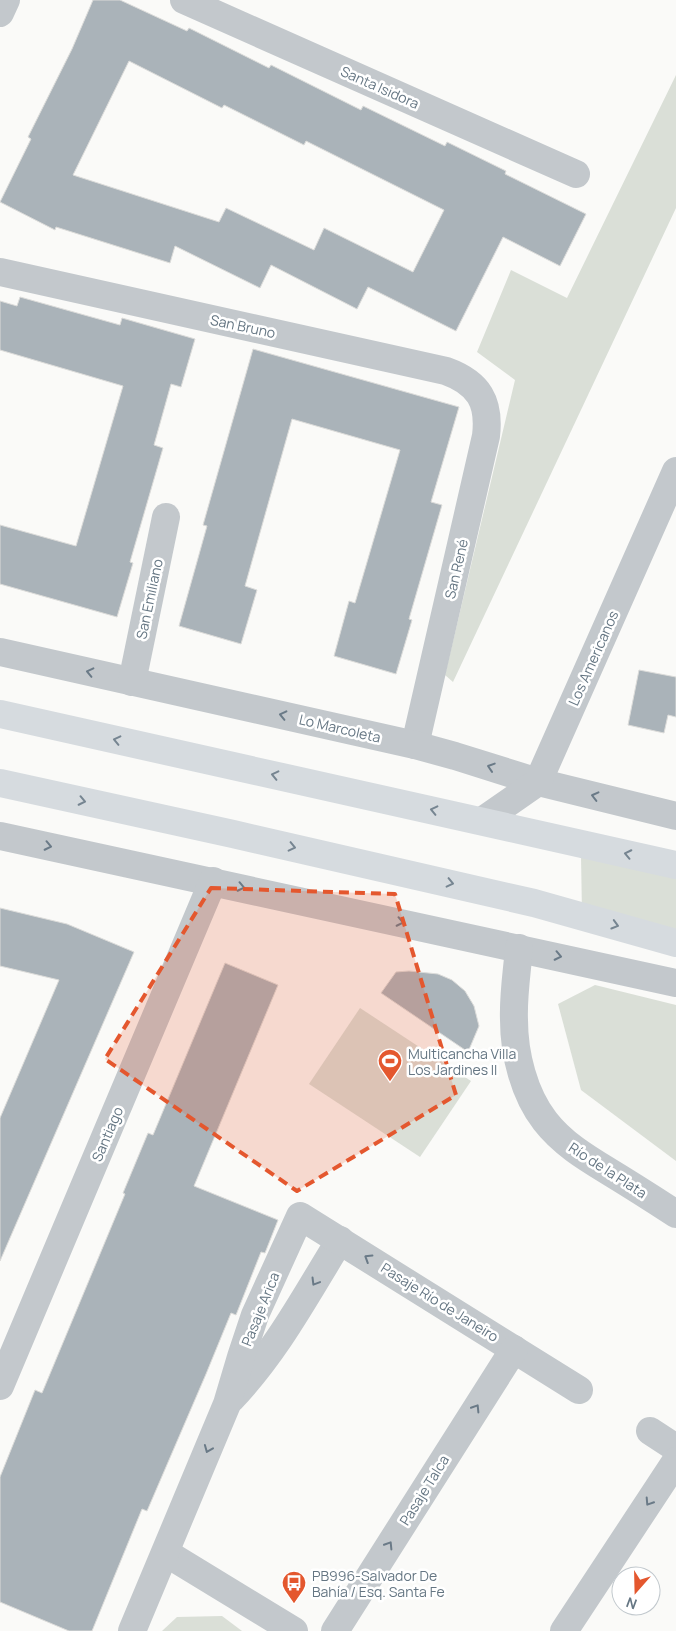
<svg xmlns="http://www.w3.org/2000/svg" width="676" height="1631" viewBox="0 0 676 1631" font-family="Manrope,sans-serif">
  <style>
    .green { fill: #dadfd7 }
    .building { fill: #aab3b9; stroke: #dcdcda; fill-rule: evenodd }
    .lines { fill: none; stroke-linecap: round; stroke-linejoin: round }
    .minor { stroke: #c3c8cc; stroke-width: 28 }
    .secondary { stroke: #d6dbdf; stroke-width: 28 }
    .oneway { stroke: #6a7a87 }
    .oneway2 { stroke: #768591 }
    .marked { fill: #e4572e; fill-opacity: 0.2; stroke: #e4572e; stroke-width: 4; stroke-dasharray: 10 6; stroke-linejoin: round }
    .labels { text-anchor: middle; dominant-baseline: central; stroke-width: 5; stroke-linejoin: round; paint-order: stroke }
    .street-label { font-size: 14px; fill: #657683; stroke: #fff }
    .poi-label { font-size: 14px; fill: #657683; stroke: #fff; text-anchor: start }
  </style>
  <rect width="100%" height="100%" fill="#fafaf8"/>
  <!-- green -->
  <g class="green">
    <path d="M676,75v133l-223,474 -8,-7 70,-295 -38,-28 34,-82 56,28z"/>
    <path d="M581,856l95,22v58l-94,-22z"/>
    <path d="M595,985l81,20v156l-95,-71 -23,-86z"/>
    <path d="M360,1008l111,73 -51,76 -111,-73z"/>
    <path d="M222,1616l20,15h-80l15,-14z"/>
  </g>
  <!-- building -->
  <g class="building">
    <path d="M93,0h27l67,31 2,-3 80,40 2,-3 90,45 2,-4 82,40 2,-4 59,29 -1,3 81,40 -26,52 -57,-29 -47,94 -88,-44 -11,22 -86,-44 -11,23 -85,-42 -5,17 -114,-36 -1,3 -55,-28 31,-63 -3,-2 44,-88zM129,61l93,47 2,-3 80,40 2,-4 138,69 -31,62 -89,-44 -10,22 -88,-42 -7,14 -146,-47z"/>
    <path d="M20,297l100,28 2,-7 73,21 -14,48 -10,-3 -17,61 9,3 -33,114 3,1 -16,54 -117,-33v-59l76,21 47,-160 -123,-36v-49l17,5z"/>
    <path d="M253,349l206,58 -28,95 11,3 -33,114 3,1 -16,54 -62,-18 15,-55 6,2 45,-153 -108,-31 -47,167 12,4 -16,54 -62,-18 28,-100 -4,-1z"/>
    <path d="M639,670l37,7v40l-8,-2 -4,18 -36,-8z"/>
    <path d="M0,908l67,16 67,28 -134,309v-143l59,-138 -59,-14z"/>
    <path d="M225,963l53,22 -84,201 84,34 -13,33 -4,-1 -25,63 -5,-2 -25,61 -59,137 -5,-2 -50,122h-23l-69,-29v-125l35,-87 7,3 83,-199 -2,-1 25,-60 5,2z"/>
    <path d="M409,971l29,3 14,6 13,11 9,15 5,20 -11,26 -87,-59 15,-21z"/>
  </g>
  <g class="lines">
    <!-- minor -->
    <g class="minor">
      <path d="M184,0l392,174"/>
      <path d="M0,13l6,-13"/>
      <path d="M0,272l446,99c33,12 44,31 40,65l-71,309"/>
      <path d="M0,652l415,93 40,11 83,26 138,34"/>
      <path d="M132,682l34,-165"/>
      <path d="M482,821l56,-39 138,-311"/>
      <path d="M0,836l676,147"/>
      <path d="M519,948c-2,24 -6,48 -5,72 0,34 10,74 31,101 17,22 40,36 63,50 23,14 45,28 68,43"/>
      <path d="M0,1386l213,-505"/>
      <path d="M231,1399c45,-47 75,-104 109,-159"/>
      <path d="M650,1431l26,17"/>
      <path d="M166,1553l128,78"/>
      <path d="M132,1631l95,-227 14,-47 14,-42 45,-99 279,174"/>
      <path d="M335,1631l179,-282"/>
      <path d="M564,1631l112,-170"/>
    </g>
    <!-- secondary -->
    <g class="secondary">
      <path d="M0,714l676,151"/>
      <path d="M0,783l233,51 301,69 142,40"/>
    </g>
  </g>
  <!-- one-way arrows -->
  <defs><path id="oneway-chevron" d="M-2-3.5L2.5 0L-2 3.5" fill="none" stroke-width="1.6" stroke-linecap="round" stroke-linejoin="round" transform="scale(1.25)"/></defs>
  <g class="oneway">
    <use href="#oneway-chevron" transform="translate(90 672) rotate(-167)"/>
    <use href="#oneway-chevron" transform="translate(283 715) rotate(-167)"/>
    <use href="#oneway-chevron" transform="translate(491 767) rotate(-162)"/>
    <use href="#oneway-chevron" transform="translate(595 796) rotate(-166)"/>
    <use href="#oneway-chevron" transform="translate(48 846) rotate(12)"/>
    <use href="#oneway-chevron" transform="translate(241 887) rotate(12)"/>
    <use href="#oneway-chevron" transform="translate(400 922) rotate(12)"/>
    <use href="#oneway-chevron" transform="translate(558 956) rotate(12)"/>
    <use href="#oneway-chevron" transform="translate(368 1258) rotate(-148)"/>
    <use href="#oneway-chevron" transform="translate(315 1282) rotate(121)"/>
    <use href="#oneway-chevron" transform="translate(476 1408) rotate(-58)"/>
    <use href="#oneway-chevron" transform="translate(208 1449) rotate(112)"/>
    <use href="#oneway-chevron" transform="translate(649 1502) rotate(123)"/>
    <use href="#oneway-chevron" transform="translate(389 1545) rotate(-58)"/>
  </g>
  <g class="oneway2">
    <use href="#oneway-chevron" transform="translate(117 740) rotate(-167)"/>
    <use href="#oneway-chevron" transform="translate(275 775) rotate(-167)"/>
    <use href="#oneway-chevron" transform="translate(82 801) rotate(12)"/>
    <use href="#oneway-chevron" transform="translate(434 810) rotate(-167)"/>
    <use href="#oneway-chevron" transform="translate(292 847) rotate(13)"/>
    <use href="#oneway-chevron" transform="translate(628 854) rotate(-168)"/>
    <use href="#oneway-chevron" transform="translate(450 883) rotate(13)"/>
    <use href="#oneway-chevron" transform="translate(615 925) rotate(16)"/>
  </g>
  <!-- marked area -->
  <path class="marked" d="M211,888l184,6 61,201 -159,96 -192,-132z"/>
  <!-- icons -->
  <defs>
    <symbol id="stadium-pin" viewBox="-11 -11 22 30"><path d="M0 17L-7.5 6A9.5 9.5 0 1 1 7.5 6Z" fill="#e4572e" stroke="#fff"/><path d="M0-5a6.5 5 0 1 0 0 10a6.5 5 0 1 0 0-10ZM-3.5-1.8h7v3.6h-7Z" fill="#fff"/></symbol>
    <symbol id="bus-pin" viewBox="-11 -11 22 30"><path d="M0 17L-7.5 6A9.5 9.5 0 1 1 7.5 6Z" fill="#e4572e" stroke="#fff"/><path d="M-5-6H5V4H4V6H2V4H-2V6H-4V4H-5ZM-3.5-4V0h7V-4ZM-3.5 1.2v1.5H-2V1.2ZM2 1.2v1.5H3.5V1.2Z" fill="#fff"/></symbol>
  </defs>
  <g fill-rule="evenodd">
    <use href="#stadium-pin" x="376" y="1047" width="28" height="38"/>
    <use href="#bus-pin" x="280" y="1569" width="28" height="38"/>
  </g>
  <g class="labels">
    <!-- street labels -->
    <g class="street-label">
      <text transform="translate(380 87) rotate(24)">Santa Isidora</text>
      <text transform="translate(243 326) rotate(12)">San Bruno</text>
      <text transform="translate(456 569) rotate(-77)">San René</text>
      <text transform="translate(149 599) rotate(-78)">San Emiliano</text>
      <text transform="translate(593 658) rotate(-66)">Los Americanos</text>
      <text transform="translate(340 728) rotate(13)">Lo Marcoleta</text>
      <text transform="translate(107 1134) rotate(-67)">Santiago</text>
      <text transform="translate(608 1170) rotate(33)">Río de la Plata</text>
      <text transform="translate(440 1302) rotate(32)">Pasaje Río de Janeiro</text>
      <text transform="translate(260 1309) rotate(-68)">Pasaje Arica</text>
      <text transform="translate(424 1490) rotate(-58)">Pasaje Talca</text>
    </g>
    <!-- poi labels -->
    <g class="poi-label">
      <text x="408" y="1053">Multicancha Villa<tspan x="408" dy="16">Los Jardines II</tspan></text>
      <text x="312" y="1575">PB996-Salvador De<tspan x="312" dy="16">Bahía / Esq. Santa Fe</tspan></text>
    </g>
  </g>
  <!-- north arrow -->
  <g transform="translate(636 1591) rotate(200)"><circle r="24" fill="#ffffff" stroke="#c1c8cd"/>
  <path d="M0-4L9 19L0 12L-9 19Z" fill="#e4572e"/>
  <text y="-8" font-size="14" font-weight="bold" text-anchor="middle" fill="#657683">N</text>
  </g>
</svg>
